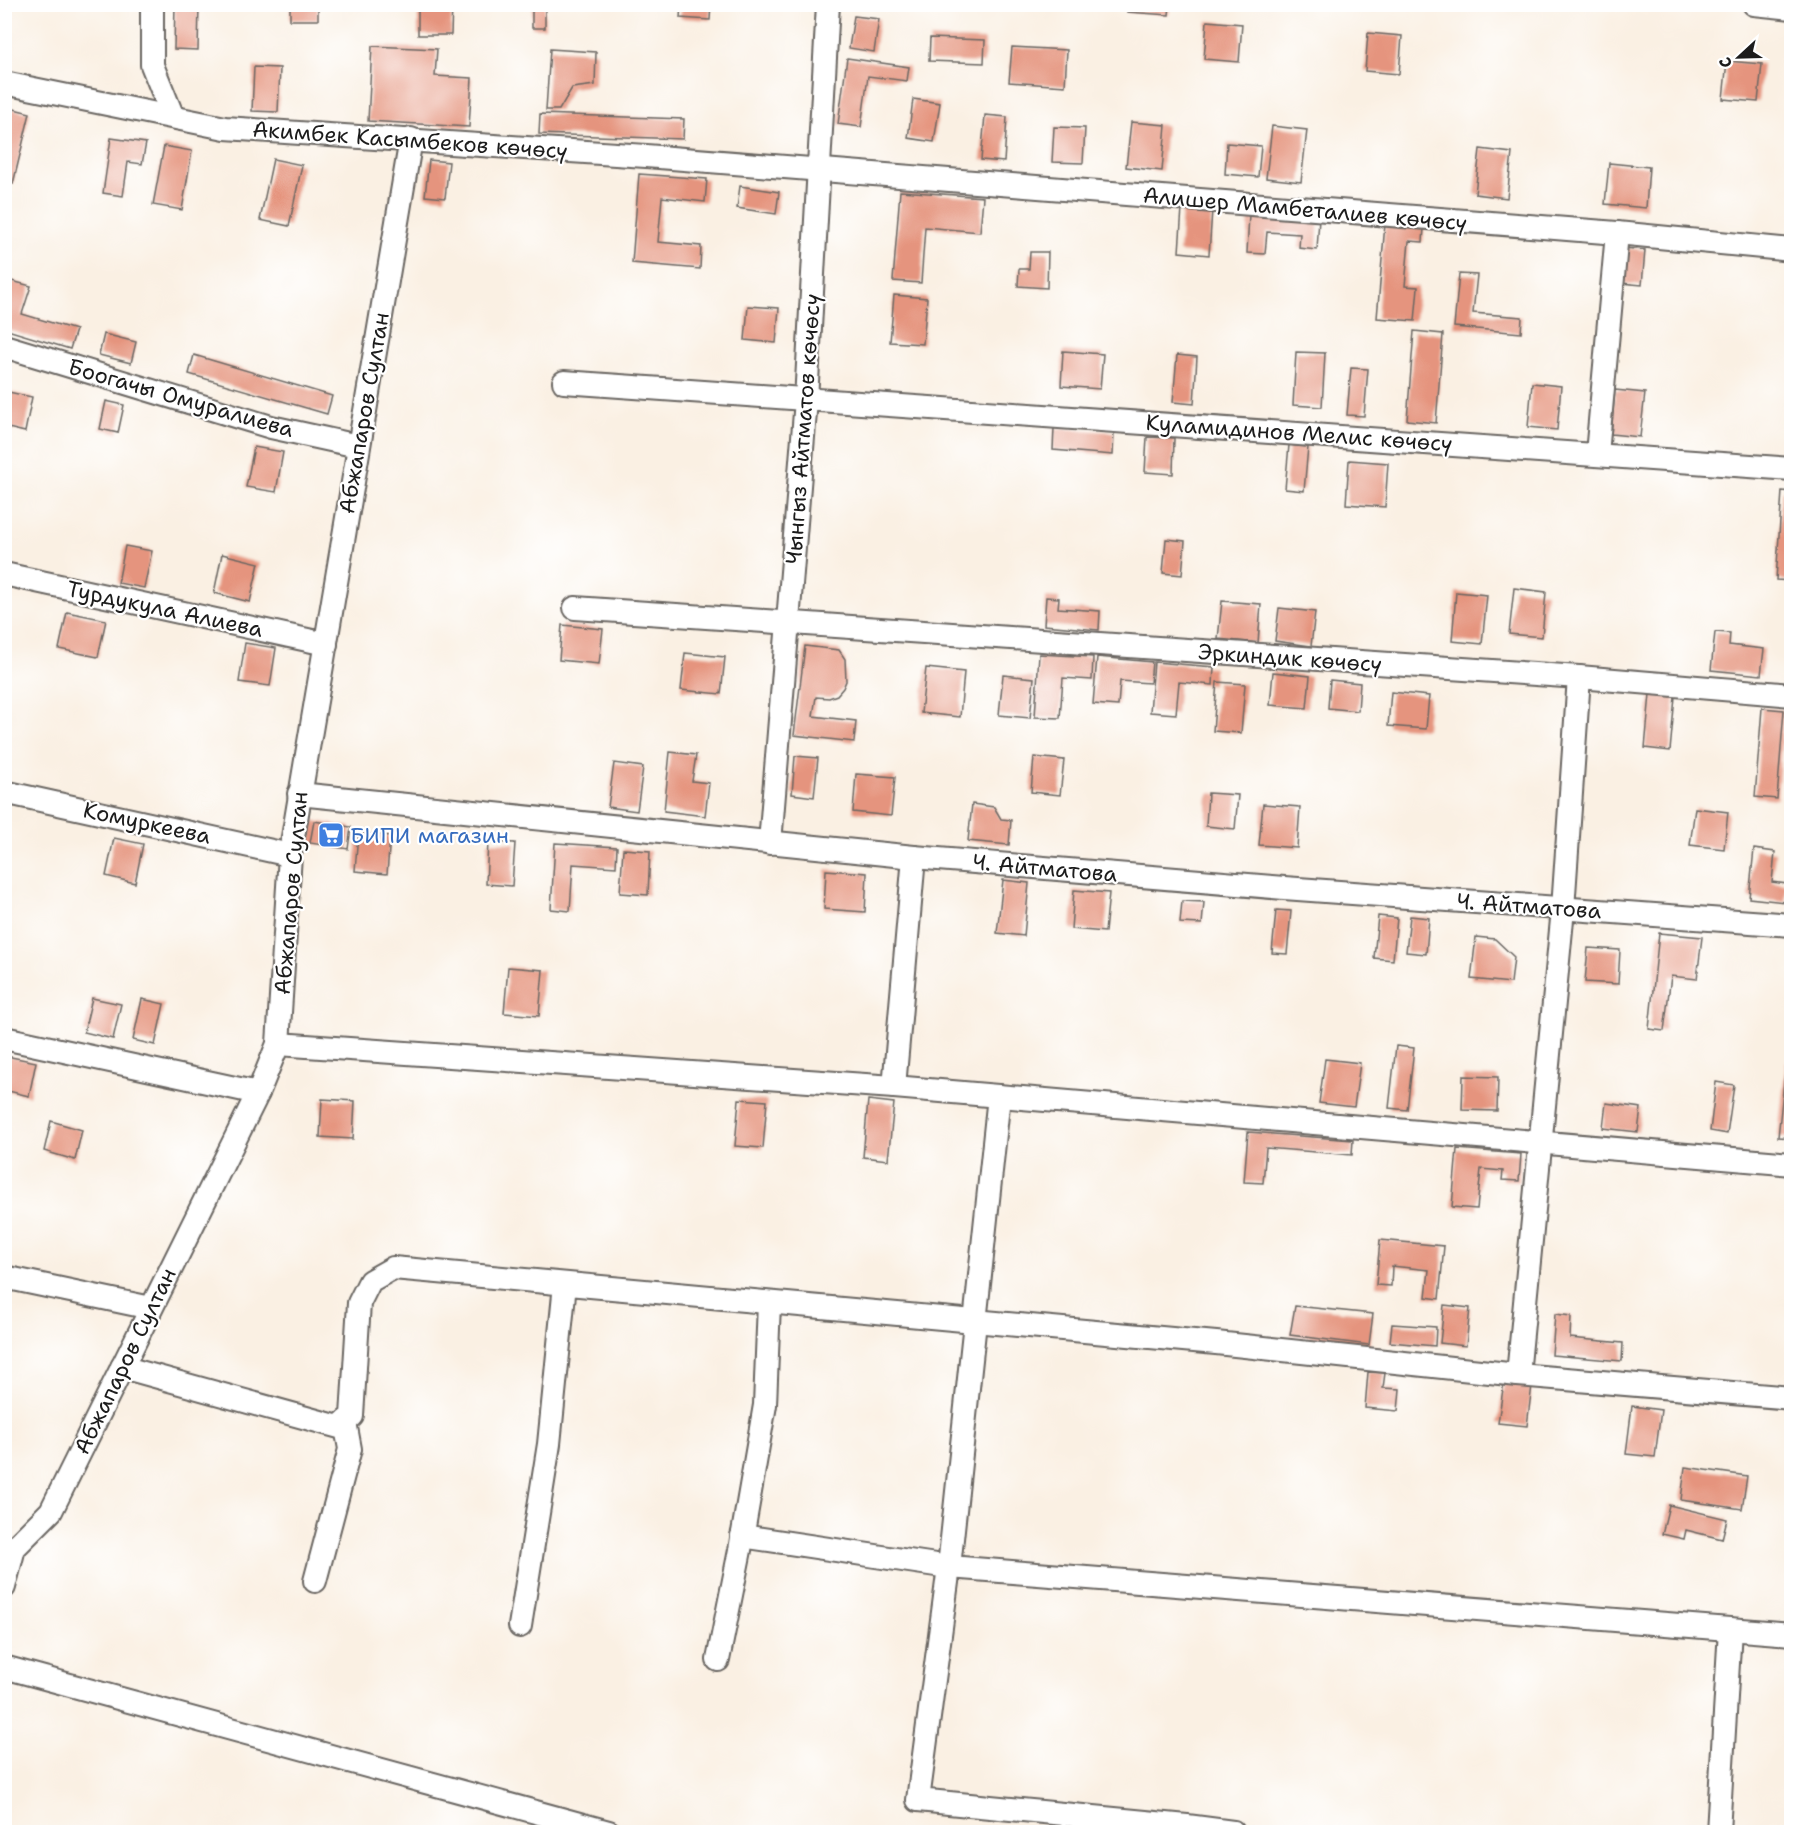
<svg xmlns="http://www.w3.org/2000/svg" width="1796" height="1837" viewBox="0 0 1796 1837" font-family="'Shantell Sans',sans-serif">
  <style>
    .building { fill: #e5947e }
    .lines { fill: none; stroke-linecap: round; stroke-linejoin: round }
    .minor-casing { stroke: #6a6662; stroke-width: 26 }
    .minor { stroke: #fff; stroke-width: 22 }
    .labels { text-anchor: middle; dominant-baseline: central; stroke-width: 4.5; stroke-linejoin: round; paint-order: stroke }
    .street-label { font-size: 22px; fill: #1c1c1c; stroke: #fff }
    .shop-label { font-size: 22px; fill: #366cbe; stroke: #fff; text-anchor: start }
  </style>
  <rect width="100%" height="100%" fill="#fff"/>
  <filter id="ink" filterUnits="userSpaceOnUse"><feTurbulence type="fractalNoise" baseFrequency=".0167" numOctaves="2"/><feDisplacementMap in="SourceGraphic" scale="12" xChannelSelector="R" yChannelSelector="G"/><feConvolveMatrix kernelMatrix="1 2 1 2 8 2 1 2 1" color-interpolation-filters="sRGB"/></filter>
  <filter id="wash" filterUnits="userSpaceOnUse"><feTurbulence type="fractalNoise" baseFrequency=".008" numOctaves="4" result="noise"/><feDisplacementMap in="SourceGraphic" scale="24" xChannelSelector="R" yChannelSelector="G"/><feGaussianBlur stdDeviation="1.35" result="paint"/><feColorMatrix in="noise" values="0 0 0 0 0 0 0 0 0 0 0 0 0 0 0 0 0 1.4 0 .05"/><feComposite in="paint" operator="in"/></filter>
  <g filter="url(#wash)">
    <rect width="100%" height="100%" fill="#faf0e3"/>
    <g id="blocks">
      <!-- building -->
      <g class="building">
        <path d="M175,4h24l-1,46 -24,-1z"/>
        <rect x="290" y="4" width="28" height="16"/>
        <path d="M418,4h34l-1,31h-33z"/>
        <rect x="532" y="4" width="13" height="24"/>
        <path d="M681,4h30l-1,16 -30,-2z"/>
        <path d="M1128,5h42l-1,10 -42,-3z"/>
        <path d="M854,16l25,3 -5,33 -25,-4z"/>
        <path d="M1207,21l35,3 -3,38 -35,-3z"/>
        <path d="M1368,33l34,3 -3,38 -34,-3z"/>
        <path d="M930,38l55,2 -1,23 -55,-2z"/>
        <path d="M372,46l65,3 -2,27 37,2 -3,49 -101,-6z"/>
        <path d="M1012,47l55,3 -2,36 -56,-4z"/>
        <path d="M550,49l46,3 -1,33 -23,3 -13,22h-13z"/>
        <path d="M847,58l62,9 -2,14 -39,-5 -7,51 -23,-3z"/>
        <path d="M1727,61l35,3 -4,38 -35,-3z"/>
        <path d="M254,67l26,1 -2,44 -26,-1z"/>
        <path d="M913,99l27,4 -6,39 -26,-4z"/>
        <path d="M6,107l24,6 -17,71 -9,-2z"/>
        <path d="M540,114l144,5 -1,20 -144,-5z"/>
        <path d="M985,115l22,2 -3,45 -23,-2z"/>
        <path d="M1131,122l35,3 -4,46 -36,-4z"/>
        <path d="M1272,126l35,4 -6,52 -35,-4z"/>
        <path d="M1054,127l31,1 -2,35 -31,-1z"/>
        <path d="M111,138l35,5 -4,21 -14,-2 -5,34 -20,-3z"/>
        <path d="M1227,143l34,3 -3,31 -33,-3z"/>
        <path d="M164,146l28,5 -10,59 -29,-5z"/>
        <path d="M1480,149l32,4 -5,45 -32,-4z"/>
        <path d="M273,159l29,6 -13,61 -29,-6z"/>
        <path d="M429,160l20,2 -4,36 -20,-2z"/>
        <path d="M1609,163l40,4 -3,41 -41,-4z"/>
        <path d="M639,174l68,5 -2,23 -43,-5 -4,45 43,4 -1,23 -68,-6z"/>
        <path d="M740,186l39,6 -3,22 -39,-6z"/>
        <path d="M900,191l83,6 -3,35 -55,-5 -4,56 -28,-2z"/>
        <path d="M1182,208l30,2 -3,45 -30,-3z"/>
        <path d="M1249,214l70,5 -2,31 -18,-2 1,-14 -33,-2 -2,22 -18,-1z"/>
        <path d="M1385,224l39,4 -1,14 -14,-1 -4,45 13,1 -3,34 -38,-3z"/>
        <path d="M1624,248l21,2 -3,35 -21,-2z"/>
        <path d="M1030,252h18l-1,36 -29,-2 1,-17h10z"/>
        <path d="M1459,274l18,1 -4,38 49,4 -1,16 -67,-6z"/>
        <path d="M4,279l27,7 -9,28 54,16 -6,19 -66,-20z"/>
        <path d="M894,295l33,3 -4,46 -33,-2z"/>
        <path d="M748,306l31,2 -3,35 -31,-3z"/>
        <path d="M1414,331l29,3 -7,89 -29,-3z"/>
        <path d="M104,334l32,8 -5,21 -32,-8z"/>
        <path d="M1063,351l40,3 -3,35 -39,-3z"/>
        <path d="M1296,352l29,1 -3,54 -29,-2z"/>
        <path d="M194,355l138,41 -5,18 -138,-40z"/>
        <path d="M1177,355l20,2 -3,47 -21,-2z"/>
        <path d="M1351,368l17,1 -4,47 -17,-1z"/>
        <path d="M1532,383l29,3 -4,44 -29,-3z"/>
        <path d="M1615,390l30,3 -5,44 -29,-3z"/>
        <path d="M4,391l28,6 -7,35 -21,-5z"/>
        <path d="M106,401l18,4 -6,28 -18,-4z"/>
        <path d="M1054,428l60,4 -1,23 -60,-5z"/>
        <path d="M1147,437l27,1 -1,36 -28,-2z"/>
        <path d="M1289,445l19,2 -4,44 -19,-2z"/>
        <path d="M254,447l29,5 -7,40 -30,-5z"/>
        <path d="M1349,460l39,3 -3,44 -39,-3z"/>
        <path d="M1782,491l10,1v89l-16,-1z"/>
        <path d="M1166,539l19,2 -3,34 -19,-2z"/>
        <path d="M125,546l27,5 -8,37 -26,-5z"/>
        <path d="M222,554l37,9 -9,39 -36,-9z"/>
        <path d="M1514,588l32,4 -4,45 -33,-3z"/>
        <path d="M1456,592l31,3 -5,49 -30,-3z"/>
        <path d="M1046,597l13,1 -1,10 42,3 -1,19 -55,-5z"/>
        <path d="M1222,601l39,3 -3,39 -40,-4z"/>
        <path d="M1279,608l36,4 -4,34 -36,-5z"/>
        <path d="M67,612l39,8 -8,37 -39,-8z"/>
        <path d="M562,625l41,4 -4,35 -40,-4z"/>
        <path d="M1715,632l15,1 -1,12 35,4 -3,26 -50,-5z"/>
        <path d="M245,643l31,5 -6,38 -31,-4z"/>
        <path d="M805,646l34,4 6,9 1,22 -3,7 -6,7 -8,3 -13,-1 -3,19 43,5 -2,21 -60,-7z"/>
        <path d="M685,653l40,4 -4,37 -40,-4z"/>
        <path d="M1039,654l54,3 -1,23 -29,-2 -3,40 -25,-1z"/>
        <path d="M1097,657l55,5 -2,21 -30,-2 -2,25 -25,-2z"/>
        <path d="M1154,662l60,5 -1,18 -34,-3 -3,32 -26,-2z"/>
        <path d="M926,668l38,4 -4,45 -39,-4z"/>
        <path d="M1273,672l37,4 -3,32 -37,-3z"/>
        <path d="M1003,675l31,3 -4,40 -31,-3z"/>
        <path d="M1330,680l30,3 -2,28 -30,-3z"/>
        <path d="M1217,682l28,2 -4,49 -28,-2z"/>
        <path d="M1391,692l38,4 -3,33 -38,-3z"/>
        <path d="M1650,694l25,3 -5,54 -25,-3z"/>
        <path d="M1762,708l22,2 -7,89 -22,-2z"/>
        <path d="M670,752l26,3 -4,26 17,2 -4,33 -41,-5z"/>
        <path d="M795,756l23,2 -4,39 -22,-3z"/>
        <path d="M1034,757l30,3 -4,35 -29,-3z"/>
        <path d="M614,763l29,4 -6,44 -29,-4z"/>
        <path d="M856,774l39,3 -4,39 -38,-4z"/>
        <path d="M1208,793l30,2 -3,34 -29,-3z"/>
        <path d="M972,804l22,3 7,12 10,1 -2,25 -41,-4z"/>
        <path d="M1263,804l37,3 -3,41 -38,-3z"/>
        <path d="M1695,808l33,4 -4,37 -34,-4z"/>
        <path d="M314,821l37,6 -3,22 -38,-6z"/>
        <path d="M358,833l32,3 -3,38 -32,-3z"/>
        <path d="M114,838l29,6 -8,39 -29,-7z"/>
        <path d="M488,842l27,1 -3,43 -26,-2z"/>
        <path d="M555,843l62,4 -1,20 -43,-3 -3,47 -19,-2z"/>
        <path d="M623,849l27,2 -2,44 -28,-2z"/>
        <path d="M1754,849l21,3 -3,30 15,2 -2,18 -36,-4z"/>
        <path d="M826,870l41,3 -2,39 -41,-3z"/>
        <path d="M1003,880l26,3 -5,53 -27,-3z"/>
        <path d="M1074,890l35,3 -4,39 -34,-3z"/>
        <path d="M1182,901l22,1 -2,22 -22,-1z"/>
        <path d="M1276,910l15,1 -4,43 -15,-1z"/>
        <path d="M1378,916l19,2 -4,42 -19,-2z"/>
        <path d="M1410,916l19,2 -3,36 -20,-2z"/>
        <path d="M1659,933l43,4 -5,42 -26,-3 -7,55 -15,-2z"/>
        <path d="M1476,937l19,2 19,18 -3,26 -40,-4z"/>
        <path d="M1588,948l32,2 -2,34 -33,-2z"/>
        <path d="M508,967l35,3 -4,46 -35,-3z"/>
        <path d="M92,998l29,6 -8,35 -29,-7z"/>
        <path d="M142,999l22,5 -9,41 -22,-5z"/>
        <path d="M1396,1046l18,2 -7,62 -18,-2z"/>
        <path d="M6,1056l30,6 -7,34 -25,-6z"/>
        <path d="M1325,1059l35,4 -6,44 -35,-4z"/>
        <path d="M1786,1063h6v75l-14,-1z"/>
        <path d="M1463,1076l35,1 -1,34 -35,-1z"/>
        <path d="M1716,1082l18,3 -7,49 -17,-3z"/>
        <path d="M322,1099l33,2 -2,38 -33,-2z"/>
        <path d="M739,1099l28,2 -4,47 -28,-2z"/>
        <path d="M868,1100l26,3 -6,57 -25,-3z"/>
        <path d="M1606,1103l35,5 -3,24 -35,-4z"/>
        <path d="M51,1121l31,9 -7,30 -31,-9z"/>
        <path d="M1248,1132l105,8 -1,15 -86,-7 -3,35 -19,-1z"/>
        <path d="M1457,1149l64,5 -2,27 -17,-1 1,-9 -22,-2 -4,40 -25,-2z"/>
        <path d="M1380,1240l64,6 -5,53 -13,-2 3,-27 -37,-4 -1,20 -15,-1z"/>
        <path d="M1444,1305l26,3 -4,38 -26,-3z"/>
        <path d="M1295,1306l78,8 -4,31 -79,-10z"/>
        <path d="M1555,1314l16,2 -1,22 53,5 -1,18 -70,-6z"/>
        <path d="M1392,1324l44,3 -1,19 -45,-4z"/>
        <path d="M1368,1372l17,1 -2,15 17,1 -2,22 -33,-3z"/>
        <path d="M1504,1382l28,3 -5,41 -29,-3z"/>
        <path d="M1632,1406l29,4 -6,47 -29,-3z"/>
        <path d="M1685,1467l62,9 -5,33 -61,-9z"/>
        <path d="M1669,1505l58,14 -5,20 -36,-9 -2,9 -22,-5z"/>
      </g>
    </g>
  </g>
  <g filter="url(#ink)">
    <use href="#blocks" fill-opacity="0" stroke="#6a6662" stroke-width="1.5"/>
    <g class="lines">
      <defs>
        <g id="minor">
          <path d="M152,4v61l21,52"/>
          <path d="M1754,4l38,4"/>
          <path d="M4,83l221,45 421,28 971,77 175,17"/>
          <path d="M4,346l267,81 87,19"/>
          <path d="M564,382l1228,87"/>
          <path d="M1597,454l20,-221"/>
          <path d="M4,574l322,70"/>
          <path d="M575,608l1004,69 213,18"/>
          <path d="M4,792l286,63"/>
          <path d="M299,794l615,63 370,31 508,37"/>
          <path d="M770,843l36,-443 22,-396"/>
          <path d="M4,1038l254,55"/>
          <path d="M278,1044l616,43 898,77"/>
          <path d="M894,1087l20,-230"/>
          <path d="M999,1096l-50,471 -31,233 269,26 46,6"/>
          <path d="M4,1277l147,31"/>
          <path d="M122,1367l217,60 13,-11 7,-113 11,-22 23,-13 823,75 302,32 274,23"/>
          <path d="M1518,1375l45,-466 16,-232"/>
          <path d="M742,1536l207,31 843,67"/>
          <path d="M315,1581l35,-132 -5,-27"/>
          <path d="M4,1587l10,-39 37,-37 207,-418 20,-49 12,-189 121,-716"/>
          <path d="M520,1626l29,-182 16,-160"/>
          <path d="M718,1660l22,-110 25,-145 4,-102"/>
          <path d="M4,1667l605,165"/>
          <path d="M1718,1832l12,-203"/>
        </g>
      </defs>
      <!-- minor casing -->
      <use href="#minor" class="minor-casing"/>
      <!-- minor -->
      <use href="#minor" class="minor"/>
    </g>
  </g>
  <!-- icons -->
  <defs>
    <symbol id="supermarket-square" viewBox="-11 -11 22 22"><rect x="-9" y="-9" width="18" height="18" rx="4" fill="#3f7fe0" stroke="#fff"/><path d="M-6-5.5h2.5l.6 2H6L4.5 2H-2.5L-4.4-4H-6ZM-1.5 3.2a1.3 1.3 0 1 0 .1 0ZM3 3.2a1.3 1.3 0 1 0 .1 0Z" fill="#fff"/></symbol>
  </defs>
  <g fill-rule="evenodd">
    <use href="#supermarket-square" x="316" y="820" width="30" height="30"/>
  </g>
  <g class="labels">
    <!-- street labels -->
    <g class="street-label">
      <text transform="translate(410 140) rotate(4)">Акимбек Касымбеков көчөсү</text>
      <text transform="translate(1305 209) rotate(5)">Алишер Мамбеталиев көчөсү</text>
      <text transform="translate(181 398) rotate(16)">Боогачы Омуралиева</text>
      <text transform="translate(364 413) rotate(-80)">Абжапаров Султан</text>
      <text transform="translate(803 429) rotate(-86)">Чынгыз Айтматов көчөсү</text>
      <text transform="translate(1299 433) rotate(4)">Куламидинов Мелис көчөсү</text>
      <text transform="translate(165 609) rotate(12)">Турдукула Алиева</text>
      <text transform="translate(1290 658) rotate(4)">Эркиндик көчөсү</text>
      <text transform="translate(147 823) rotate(12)">Комуркеева</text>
      <text transform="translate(1045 868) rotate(5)">Ч. Айтматова</text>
      <text transform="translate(291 893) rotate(-85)">Абжапаров Султан</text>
      <text transform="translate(1529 906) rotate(4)">Ч. Айтматова</text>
      <text transform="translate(125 1361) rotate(-64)">Абжапаров Султан</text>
    </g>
    <!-- shop labels -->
    <g class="shop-label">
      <text x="350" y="835">БИПИ магазин</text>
    </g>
  </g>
  <!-- margin -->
  <rect width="1796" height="1837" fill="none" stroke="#fff" stroke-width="24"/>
  <!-- north arrow -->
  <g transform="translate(1739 57) rotate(248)" stroke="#ffffff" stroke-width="4.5" paint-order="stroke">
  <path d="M0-4.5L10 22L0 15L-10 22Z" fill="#1c1c1c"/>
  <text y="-9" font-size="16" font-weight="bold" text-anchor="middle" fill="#1c1c1c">С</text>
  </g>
</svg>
